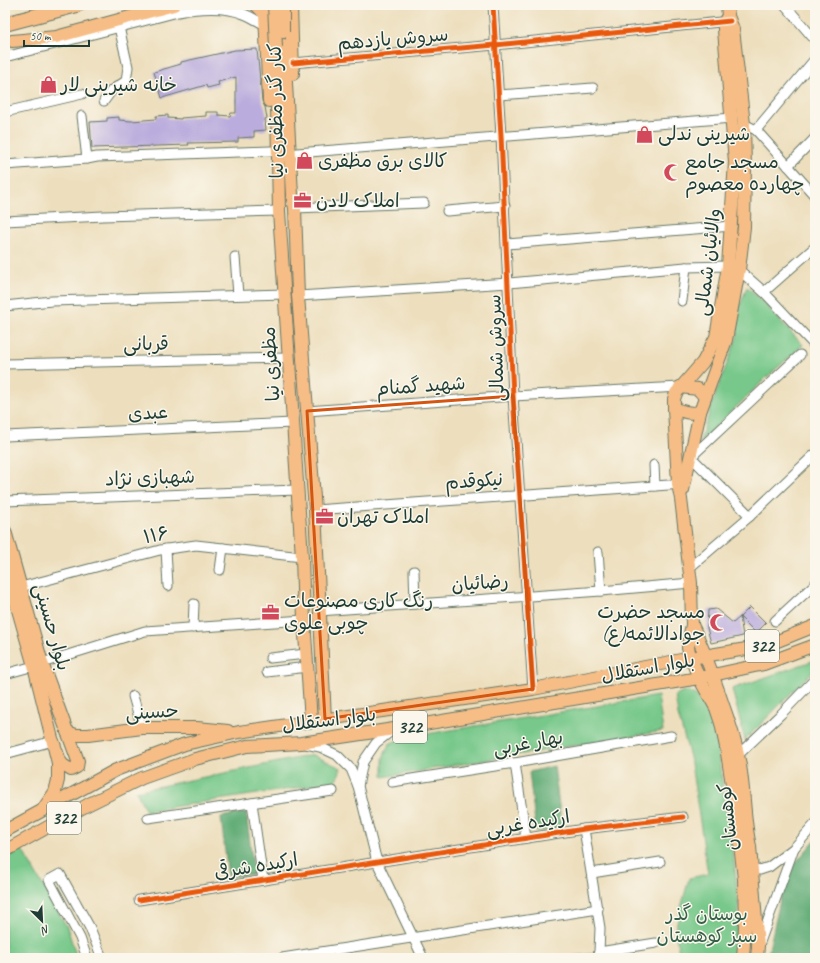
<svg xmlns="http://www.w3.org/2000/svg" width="820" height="963" viewBox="0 0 820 963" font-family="Caveat,'Playpen Sans Arabic',sans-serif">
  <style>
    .green { fill: #77c88a; stroke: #4b825f }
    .forest { fill: #61ac76; stroke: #407455 }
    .building { fill: #baacdd }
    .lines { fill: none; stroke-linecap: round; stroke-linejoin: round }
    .minor-casing { stroke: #677664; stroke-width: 11 }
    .major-casing { stroke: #677664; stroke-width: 14 }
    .highway-casing { stroke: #677664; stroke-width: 16 }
    .minor { stroke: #fff; stroke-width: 9 }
    .major { stroke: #f6be86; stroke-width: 12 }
    .highway { stroke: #f6be86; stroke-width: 14 }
    .major-bridge-casing { stroke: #677664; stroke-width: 14; stroke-linecap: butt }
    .major-bridge { stroke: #f6be86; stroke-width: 12 }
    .cycleway-casing { stroke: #fbf7ec; stroke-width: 8 }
    .cycleway { stroke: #e8590c; stroke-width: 5 }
    .marked { fill: none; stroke: #d45610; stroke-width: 3; stroke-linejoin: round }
    .labels { text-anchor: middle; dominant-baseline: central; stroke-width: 3; stroke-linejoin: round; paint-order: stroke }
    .shield { fill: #fbf7ec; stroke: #61756b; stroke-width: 1 }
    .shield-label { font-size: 18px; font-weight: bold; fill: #1f3d34 }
    .street-label { font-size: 19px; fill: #1f3d34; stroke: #fbf7ec }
    .poi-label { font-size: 19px; fill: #1f3d34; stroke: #fbf7ec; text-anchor: start }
    .park-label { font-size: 19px; fill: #35604a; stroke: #fbf7ec }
  </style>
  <rect width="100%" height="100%" fill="#fbf7ec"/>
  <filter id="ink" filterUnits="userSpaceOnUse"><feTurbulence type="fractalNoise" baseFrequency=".025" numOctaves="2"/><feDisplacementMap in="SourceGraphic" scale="8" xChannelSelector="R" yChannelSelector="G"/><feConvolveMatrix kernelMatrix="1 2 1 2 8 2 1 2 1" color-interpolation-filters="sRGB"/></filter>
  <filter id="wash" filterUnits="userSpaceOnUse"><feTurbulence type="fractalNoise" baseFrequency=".012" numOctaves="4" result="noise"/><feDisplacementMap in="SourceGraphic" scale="16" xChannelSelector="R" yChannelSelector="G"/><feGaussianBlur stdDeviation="0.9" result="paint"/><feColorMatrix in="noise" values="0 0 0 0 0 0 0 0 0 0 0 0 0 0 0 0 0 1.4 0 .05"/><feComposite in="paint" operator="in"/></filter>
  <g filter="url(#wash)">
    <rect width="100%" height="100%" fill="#eddfbe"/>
    <!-- green -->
    <g class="green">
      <path d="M747,287l16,15 40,43 -36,32 -68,66 17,-50 21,-56 3,-31z"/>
      <path d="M815,660l-2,11 -68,69 -13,-51z"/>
      <path d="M689,691l12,8 12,21 21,142 5,47 -5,49h-54l-5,-28 14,-52 19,-4 -18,-117 -12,-42 -3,-20z"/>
      <path d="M658,696l5,35 -280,46v-19l6,-14 13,-6z"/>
      <path d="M313,755l28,13 -5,14 -190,29 -10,-20z"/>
      <path d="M21,848l46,79 10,31h-72v-100z"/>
      <path d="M592,954l-1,4h-32z"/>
    </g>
    <!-- forest -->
    <g class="forest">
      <path d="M554,766l8,63 -26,2 -7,-59z"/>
      <path d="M246,812l8,62 -26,3 -7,-60z"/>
      <path d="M815,840v118h-48l19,-84z"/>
    </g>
    <g id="blocks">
      <!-- building -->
      <g class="building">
        <path d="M257,49l5,52 3,6 2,11 -2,1 1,11 -12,1v6l-16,1v4l-50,1 1,2 -97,3 -2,-26 17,-1v-3l12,-1v3l12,1 25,-2v-3l12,-1v3l13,1v-1l25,-2v-4h12v3l12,1 1,-3h5v-36l-18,5 1,3 -12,3 -1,-3 -44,13 -8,-26 27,-8v-2l54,-12z"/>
        <path d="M750,607l16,16 -10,10 -16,-16z"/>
        <path d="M716,609l17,14 7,-6 3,19 -32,7 -4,-15 1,-18z"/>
      </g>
    </g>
  </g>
  <g filter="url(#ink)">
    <use href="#blocks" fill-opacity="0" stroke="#677664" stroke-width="1"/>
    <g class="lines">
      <defs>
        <g id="minor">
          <path d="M493,5l8,131 12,260 20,293"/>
          <path d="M785,5l30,35"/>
          <path d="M5,57l173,-45c21,-4 45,-6 66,2 8,3 15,8 23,12"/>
          <path d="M293,63l202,-18 235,-24"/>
          <path d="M499,95l94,-7"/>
          <path d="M104,101l8,-11 14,-9 2,-14 -9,-40"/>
          <path d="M5,112l77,-18"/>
          <path d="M82,116l5,43"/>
          <path d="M744,124l12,6 59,66"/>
          <path d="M756,130l59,-71"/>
          <path d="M297,153l435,-35"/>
          <path d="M5,165l82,-6 10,-2 174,-6"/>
          <path d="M788,166l27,-28"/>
          <path d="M295,208l129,-5"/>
          <path d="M447,211l58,-5"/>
          <path d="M5,221l98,-5 176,-5"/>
          <path d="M507,244l225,-18"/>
          <path d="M235,257l3,38"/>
          <path d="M739,270l25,22 51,54"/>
          <path d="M764,292l51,-45"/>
          <path d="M298,296l211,-13 177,-16 42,-1"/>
          <path d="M682,301l4,-34"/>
          <path d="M5,306l47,-5 233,-7"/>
          <path d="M5,364l283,-6"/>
          <path d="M307,411l206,-15 167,-9"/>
          <path d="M5,436l288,-13"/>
          <path d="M654,465l1,21"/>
          <path d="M5,501l292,-11"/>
          <path d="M315,510l368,-26"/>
          <path d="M750,516l-59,-59 109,-102"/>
          <path d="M166,549l2,37"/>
          <path d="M598,552l3,39"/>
          <path d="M689,568l61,-52 65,-62"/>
          <path d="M220,570l3,-22"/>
          <path d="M414,571l1,33"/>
          <path d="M21,587l139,-37 36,-5 106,12"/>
          <path d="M319,611l282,-20 90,-8"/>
          <path d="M775,621l40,-37"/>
          <path d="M193,628l1,-24"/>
          <path d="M270,658l36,-4"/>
          <path d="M42,663l103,-32 159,-11"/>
          <path d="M267,672l40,-5"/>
          <path d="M5,674l29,-8"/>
          <path d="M133,696l9,32"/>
          <path d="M306,744l14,3 17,8 14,14 7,17 19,76 46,96"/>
          <path d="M5,754l48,-13"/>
          <path d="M738,755l43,-41 34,-35"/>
          <path d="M515,763l11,75"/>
          <path d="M392,782l123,-19 156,-27"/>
          <path d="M358,786l5,-24 13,-19 18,-14"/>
          <path d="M252,803l11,77"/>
          <path d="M148,818l185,-27"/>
          <path d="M584,829l16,99 -1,24 -2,6"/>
          <path d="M751,868l9,2 9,-3 25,-19"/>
          <path d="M592,873l68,-11"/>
          <path d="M139,900l445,-71 99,-12"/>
          <path d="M759,945l35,-97 21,-24"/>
          <path d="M599,952l57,-9"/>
          <path d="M87,958l-7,-20 -31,-58 11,-6 30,54 12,30"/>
          <path d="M282,958l316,-49"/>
        </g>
        <g id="major">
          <path d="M256,5l9,9 4,87"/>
          <path d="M291,5l2,69"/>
          <path d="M728,16l-4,6v8l11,132 -7,104 -12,71 -13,25 -27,31 -2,6v9l4,76 3,15 10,84 1,42 -3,13 -1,10 3,10 8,20 17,30 5,15 5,24 10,62 8,70 1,48 -2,31"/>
          <path d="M12,41l44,-4 118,-32"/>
          <path d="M284,45l8,150 3,13 3,88 17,214 10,209"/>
          <path d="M276,54l3,157 23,346 2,63 7,101"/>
          <path d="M680,387l18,2 7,8"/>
          <path d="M674,408c9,4 16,6 26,4"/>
          <path d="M683,490l17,-78 26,-72 13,-70 5,-43 1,-60 -1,-43 -11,-95 -5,-13 -1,-11"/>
          <path d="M5,531l37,132 36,98 -1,6 -6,3 -8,-5 -3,-4 -7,-20"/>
          <path d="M5,564l29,102 24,97v17l-3,12 -11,16"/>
          <path d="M692,625c13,26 22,53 31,80 6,17 12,33 15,50 7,30 5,61 12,91l8,100 -1,12"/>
          <path d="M67,732l9,3h12l54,-7h55l31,3"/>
          <path d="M5,831l111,-61 69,-26 54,-12 294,-43 158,-31 74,-12 50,-20"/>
          <path d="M5,851l84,-47 53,-26 53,-19 52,-13 54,-3 93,-14 305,-51 65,-14 51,-19"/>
        </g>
        <path id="highway" d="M5,24l72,-19"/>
      </defs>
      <!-- minor casing -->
      <use href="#minor" class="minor-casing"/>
      <!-- major casing -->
      <use href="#major" class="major-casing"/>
      <!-- highway casing -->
      <use href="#highway" class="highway-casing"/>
      <!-- minor -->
      <use href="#minor" class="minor"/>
      <!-- major -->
      <use href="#major" class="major"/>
      <!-- highway -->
      <use href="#highway" class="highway"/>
      <defs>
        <g id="major-bridge">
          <path d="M274,5l2,42"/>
          <path d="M283,5v27"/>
        </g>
      </defs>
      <!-- major-bridge casing -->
      <use href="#major-bridge" class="major-bridge-casing"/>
      <!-- major-bridge -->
      <use href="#major-bridge" class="major-bridge"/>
      <defs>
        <g id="cycleway">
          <path d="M493,5l8,131 12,260 20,293"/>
          <path d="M293,63l202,-18 235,-24"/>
          <path d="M139,900l445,-71 99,-12"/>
        </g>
      </defs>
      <!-- cycleway casing -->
      <use href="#cycleway" class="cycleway-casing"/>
      <!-- cycleway -->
      <use href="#cycleway" class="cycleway"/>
    </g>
  </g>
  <!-- marked area -->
  <path class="marked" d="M513,396l20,293 -208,30 -18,-308z"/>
  <!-- icons -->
  <defs>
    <symbol id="shop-bare" viewBox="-9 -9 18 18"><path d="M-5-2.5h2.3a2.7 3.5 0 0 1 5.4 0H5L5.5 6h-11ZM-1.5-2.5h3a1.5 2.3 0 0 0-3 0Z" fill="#d1495b" stroke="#fbf7ec" stroke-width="2.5" paint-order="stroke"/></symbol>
    <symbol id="mosque-bare" viewBox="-9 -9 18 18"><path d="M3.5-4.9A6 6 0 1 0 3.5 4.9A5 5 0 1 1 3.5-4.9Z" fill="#d1495b" stroke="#fbf7ec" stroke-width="2.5" paint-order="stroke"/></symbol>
    <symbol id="office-bare" viewBox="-9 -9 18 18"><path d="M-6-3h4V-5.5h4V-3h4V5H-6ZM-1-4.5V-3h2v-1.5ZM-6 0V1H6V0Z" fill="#d1495b" stroke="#fbf7ec" stroke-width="2.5" paint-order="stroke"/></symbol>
  </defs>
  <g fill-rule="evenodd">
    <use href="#shop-bare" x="36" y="72" width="25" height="25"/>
    <use href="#shop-bare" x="632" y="122" width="25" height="25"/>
    <use href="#shop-bare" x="292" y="148" width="25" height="25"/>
    <use href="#mosque-bare" x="660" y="160" width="25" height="25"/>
    <use href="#office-bare" x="290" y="188" width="25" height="25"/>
    <use href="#office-bare" x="312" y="504" width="25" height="25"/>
    <use href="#office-bare" x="258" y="600" width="25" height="25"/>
    <use href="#mosque-bare" x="706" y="610" width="25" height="25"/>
  </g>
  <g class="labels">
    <!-- shield labels -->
    <g class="shield">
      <rect x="745" y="630" width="34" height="32" rx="3"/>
      <rect x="393" y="711" width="34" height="32" rx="3"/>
      <rect x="47" y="802" width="34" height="32" rx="3"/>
    </g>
    <g class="shield-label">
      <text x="762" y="646">322</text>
      <text x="410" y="727">322</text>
      <text x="64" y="818">322</text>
    </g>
    <!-- street labels -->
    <g class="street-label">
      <text transform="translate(393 39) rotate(-5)">سروش یازدهم</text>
      <text transform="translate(276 111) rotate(-91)">کنار گذر مظفری نیا</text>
      <text transform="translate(708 262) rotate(-83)">والائیان شمالی</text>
      <text transform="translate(146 344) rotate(-1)">قربانی</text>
      <text transform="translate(496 348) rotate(-92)">سروش شمالی</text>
      <text transform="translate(271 364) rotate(-94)">مظفری نیا</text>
      <text transform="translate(421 386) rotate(-4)">شهید گمنام</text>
      <text transform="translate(148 413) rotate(-3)">عبدی</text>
      <text transform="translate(150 478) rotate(-2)">شهبازی نژاد</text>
      <text transform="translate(474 481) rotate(-4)">نیکوقدم</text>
      <text transform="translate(156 535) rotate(-11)">۱۱۶</text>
      <text transform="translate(480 583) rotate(-4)">رضائیان</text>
      <text transform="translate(52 627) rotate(74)">بلوار حسینی</text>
      <text transform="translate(648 668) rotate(-10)">بلوار استقلال</text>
      <text transform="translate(152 712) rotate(-3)">حسینی</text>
      <text transform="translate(329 720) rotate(-7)">بلوار استقلال</text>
      <text transform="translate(528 743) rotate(-10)">بهار غربی</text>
      <text transform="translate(728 817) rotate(-96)">کوهستان</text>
      <text transform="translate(528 823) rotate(-9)">ارکیده غربی</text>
      <text transform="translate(256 866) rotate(-9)">ارکیده شرقی</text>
    </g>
    <!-- poi labels -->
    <g class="poi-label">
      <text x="61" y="85">خانه شیرینی لار</text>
      <text x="658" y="134">شیرینی ندلی</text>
      <text x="318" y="161">کالای برق مظفری</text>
      <text x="685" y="162">مسجد جامع<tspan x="685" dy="22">چهارده معصوم</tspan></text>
      <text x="316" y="201">املاک لادن</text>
      <text x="337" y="517">املاک تهران</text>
      <text x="284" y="601">رنگ کاری مصنوعات<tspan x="284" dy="22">چوبی علوی</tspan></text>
      <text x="705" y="612" text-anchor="end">مسجد حضرت<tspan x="705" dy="22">جوادالائمه(ع)</tspan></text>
    </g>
    <!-- park labels -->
    <g class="park-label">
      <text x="707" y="914">بوستان گذر<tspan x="707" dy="22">سبز کوهستان</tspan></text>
    </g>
  </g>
  <!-- margin -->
  <rect width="820" height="963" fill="none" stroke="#fbf7ec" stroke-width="20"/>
  <!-- north arrow -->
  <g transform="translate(42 921) rotate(156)" stroke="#fbf7ec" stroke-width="3" paint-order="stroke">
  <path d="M0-3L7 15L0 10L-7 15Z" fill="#1f3d34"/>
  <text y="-6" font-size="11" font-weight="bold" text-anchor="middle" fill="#1f3d34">N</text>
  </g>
  <!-- scale -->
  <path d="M24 40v6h65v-6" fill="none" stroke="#1f3d34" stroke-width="2"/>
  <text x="30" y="40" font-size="12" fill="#1f3d34" stroke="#fbf7ec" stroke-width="3" paint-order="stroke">50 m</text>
</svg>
